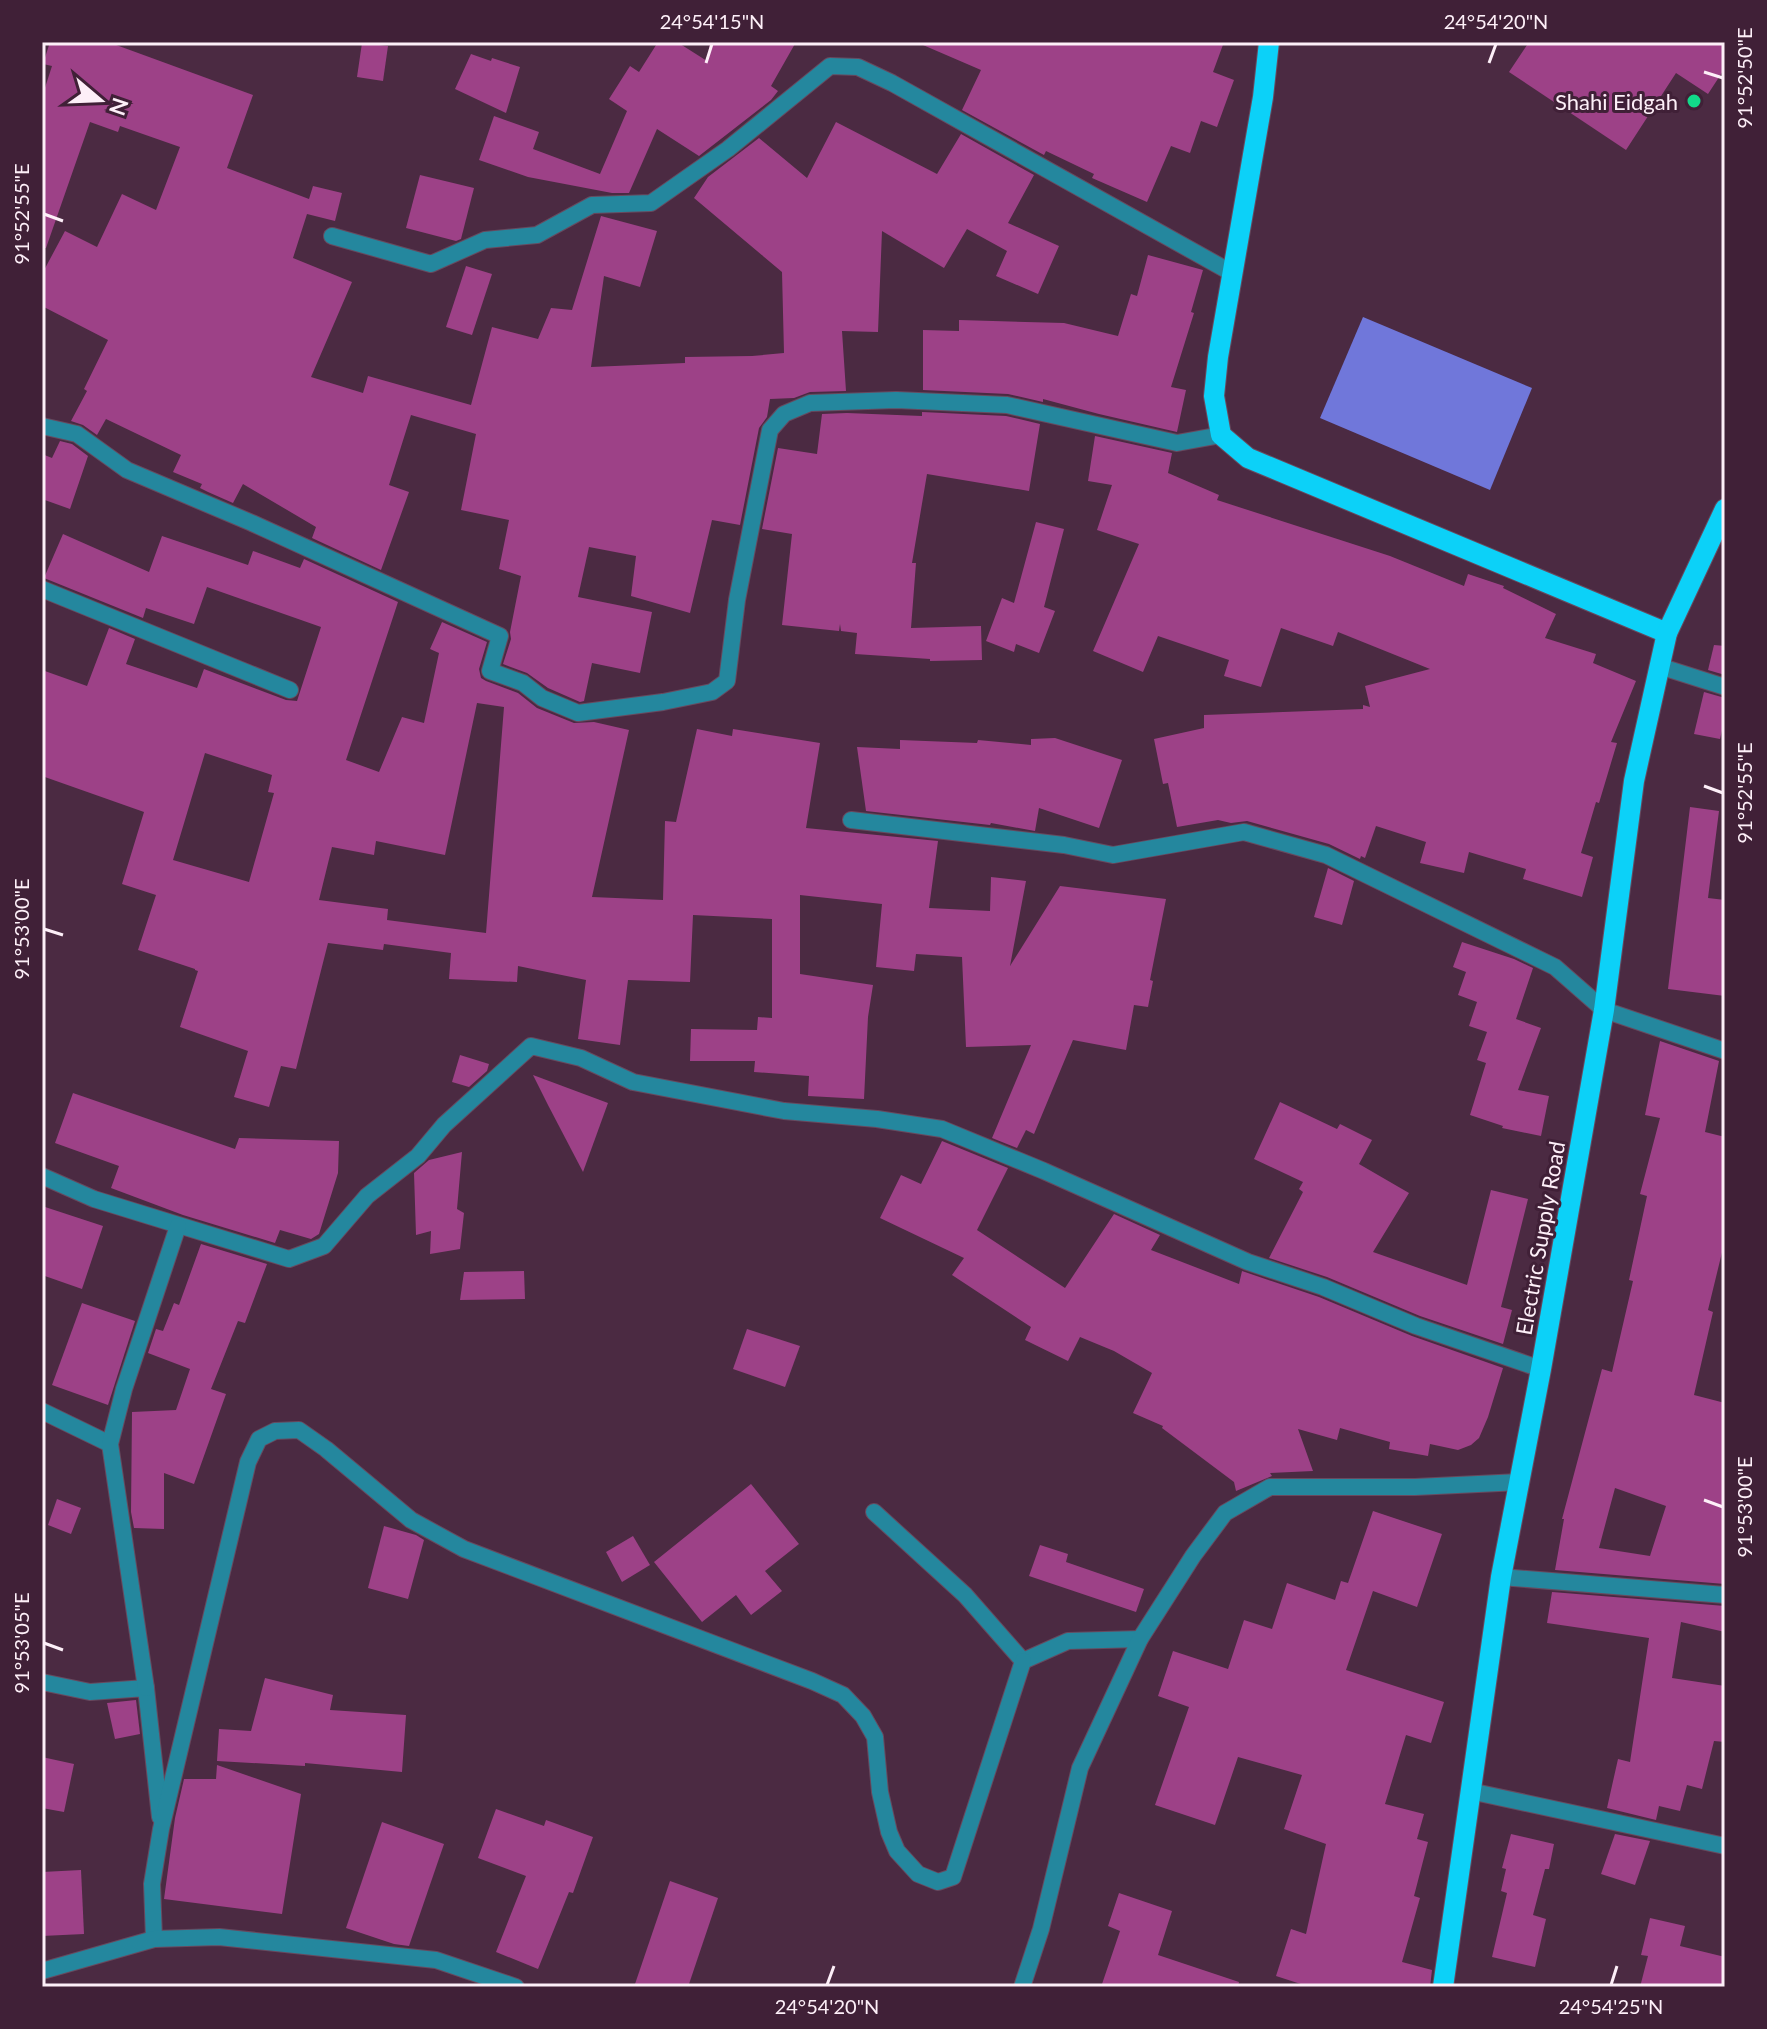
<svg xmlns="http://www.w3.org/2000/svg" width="1767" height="2029" viewBox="0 0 1767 2029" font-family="Lato,sans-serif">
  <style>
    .water { fill: #7077da }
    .building { fill: #9d4187; fill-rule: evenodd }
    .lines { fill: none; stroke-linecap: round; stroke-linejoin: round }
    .minor-casing { stroke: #674a5f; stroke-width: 18 }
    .primary-casing { stroke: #674a5f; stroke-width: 22 }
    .minor { stroke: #24879e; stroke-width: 16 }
    .primary { stroke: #0cd1f8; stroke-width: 20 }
    .ticks { fill: none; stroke: #fdeff8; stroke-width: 3 }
    .poi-dot { fill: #12d98a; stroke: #402037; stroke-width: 3 }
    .labels { text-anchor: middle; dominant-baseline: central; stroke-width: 6; stroke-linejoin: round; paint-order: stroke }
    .poi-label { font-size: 22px; fill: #fdeff8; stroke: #402037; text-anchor: end }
    .street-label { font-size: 22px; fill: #fdeff8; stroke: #402037 }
    .neatline { fill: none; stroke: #fdeff8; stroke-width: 3 }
    .ticks-label { font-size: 20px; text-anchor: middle; fill: #fdeff8 }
  </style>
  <rect width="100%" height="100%" fill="#4b2a42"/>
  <!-- water -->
  <path class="water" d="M1363,317l169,71 -42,102 -170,-72z"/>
  <!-- building -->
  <g class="building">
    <path d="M50,42h58l145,53 -26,73 82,31 4,-13 29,7 -7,28 -28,-7 -14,44 59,24 -41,95 52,16 5,-17 103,29 21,-78 46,12 13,-31 21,2 29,-94 56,15 -17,56 -36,-11 -13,91 94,-4v-6l67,-1 32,-3 -2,-81 -88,-74 14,-21 51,-39 48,40 29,-56 101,52 24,-40 73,41 -26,48 51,23 -21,48 -42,-18 11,-25 -40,-22 -23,39 -62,-37 -4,101 -36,-1 4,60 -36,1 -16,6 -24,1 -3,18 -8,11 -19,97 -28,-5 -22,93 -59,-17 5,-40 -47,-9 -11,50 74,15 -12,61 -48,-10 -8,38 -4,1 -32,-14 -21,-15 -24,-9 8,-25 -1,-7 11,-56 -22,-7 10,-49 -48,-10 15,-76 -65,-19 -22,70 20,7 -28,78 -69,-32 4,-11 -73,-43 -10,19 -25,-11 -8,-4 2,-4 -29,-12 8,-17 -75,-36 -9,16 -14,-10 -12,-4 16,-30 -3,-2 24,-49 -66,-34v-32l23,-43 32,16 25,-53 34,16 24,-63 -60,-21 -2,6 -28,-10 -44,126h-4v-151l10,-31 -9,-2z"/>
    <path d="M658,42h19l30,19 3,-19h86l-25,44 7,5 -7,9 -72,56 -42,-27 -28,64h-17l-84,-16 -49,-17 15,-44 45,16 -6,17 67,25 27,-63 -18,-12 21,-33 9,6z"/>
    <path d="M916,42h308l-11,30 21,8 -17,47 -16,-6 -11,32 -19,-7 -24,56 -55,-24 2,-4 -48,-23 -2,4 -82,-45 19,-40z"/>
    <path d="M1529,42h196v26l-17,26 -32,-21 -50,77 -117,-78z"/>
    <path d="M362,43l26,3 -5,35 -26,-4z"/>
    <path d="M471,54l20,7 1,-3 28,9 -14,46 -51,-24z"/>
    <path d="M420,175l54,13 -13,51 -5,2 -50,-13z"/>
    <path d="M1148,255l55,15 -12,42 3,1 -23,74 15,3 -9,42 -78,-18 -56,-15v3l-35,-8 -85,-4v-60l36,1v-11l105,3 54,13 13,-42 6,2z"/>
    <path d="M466,266l26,8 -20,61 -26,-8z"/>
    <path d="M922,412l84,4 34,8 -11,67 -102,-17 -15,89h4l-5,65 70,-2 1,34 -52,1v-2l-75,-5 2,-21 -16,-2 -1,-7 -1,7 -57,-6 10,-91 -30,-5 16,-81 39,6 5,-40 25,-1 75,3z"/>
    <path d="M1095,436l77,17 -4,20 51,22 -2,5 173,56 74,30 4,-12 36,12 -1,2 53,26 -11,24 51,16 -3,9 43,18 -25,61 6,1 -18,60 -3,-1 -15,51 12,4 -11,40 -59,-18 3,-10 -57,-17 -5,21 -44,-10 6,-21 -50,-16 -11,32 -4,-2 -1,3 -31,-15 -82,-23 -16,2 -13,-3 -41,7 -9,-44 -5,1 -9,-45 50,-11v-13l159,-6v-4l7,2 -5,-21 65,-17 -92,-37 -5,14 -52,-18 -20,59 -37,-11 5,-16 -71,-24 -15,36 -50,-21 46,-107 -42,-14 15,-45 -24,-4z"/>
    <path d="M60,441l12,3 16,12 -18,53 -28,-10v-45l10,4z"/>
    <path d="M1036,522l28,7 -20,78 11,4 -16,42 -23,-9 -2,8 -28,-11 16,-43 12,5z"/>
    <path d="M63,534l86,38 13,-36 86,29 5,-14 47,17 4,-9 94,43 -52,158 33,12 23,-55 22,6 15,-70 -9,-4 12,-27 45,20 -8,27 2,9 5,3 32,12 19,15 37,15 20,-1 35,8 -37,167 71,3 2,-79 11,1 21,-93 35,7 1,-7 87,14 -14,85 132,13 -9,67 61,3 1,-34 35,4 -16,85 50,-80 106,13 -16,81 3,1 -5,26 -14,-2 -8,45 -53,-10 -39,94 -8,-4 -9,18 -25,-10 39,-93 -65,2 -4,-90 -46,-3 -2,17 -38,-4 6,-63 -82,-9v79l73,11 -5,32 -4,82 -56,-3 1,-20 -55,-4 1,-11h-65l1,-32 66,1 1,-13 14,1v-99l-79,-4 -3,67 -62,-2 -8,65 -42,-6 8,-59 -68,-14 -1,16 -68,-3 2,-26 -67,-9 -1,6 -55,-7 -32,126 -15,-3 -12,41 -35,-10 14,-46 -68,-24 18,-56 -3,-1v-1l-57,-19 18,-55 -34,-11 22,-72 -102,-36v-106l45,16 22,-58 26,11 -9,25 71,24 7,-19 82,31 11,1 24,-74 -114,-40 -13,37 -48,-16 -3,10 -99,-40zM477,703l27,4 -18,226 -99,-13 1,-11 -69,-9 13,-53 42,8 2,-14 69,14zM205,753l67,22 -4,17 6,1 -25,89 -76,-22z"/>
    <path d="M1714,645l11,1v29l-17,-5z"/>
    <path d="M1704,692l21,6v20l-5,21 -26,-5z"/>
    <path d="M1055,738l67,22 -23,68 -60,-20 -4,23 -44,-8 -1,2 -124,-14 -9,-64 43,2v-9l77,3 1,-3 53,5v-6z"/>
    <path d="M1690,807l29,4 -11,87 17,2v96l-57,-7z"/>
    <path d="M1328,868l26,13 -12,44 -28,-8z"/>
    <path d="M1462,942l52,17 19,9 -17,51 25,9 -23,62 31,6 -8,40 -39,-8 1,-2 -33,-11 16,-52 -9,-3 10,-28 -18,-6 8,-24 -19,-7 8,-23 -13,-5z"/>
    <path d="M1660,1041l59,20 -14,71 20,5v103l-17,70 5,2 -19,83 31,8v181l-170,-14 9,-51h-2l40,-150 10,3 21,-91 -4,-1 18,-84 -7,-2 20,-76 -15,-3zM1615,1488l51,18 -16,50 -51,-8z"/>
    <path d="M460,1055l29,9 -2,7 -18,16 -17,-5z"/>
    <path d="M533,1075l75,28 -25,69 -35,-67z"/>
    <path d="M73,1093l162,56 4,-11 100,3 -1,32 -19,61 -8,5 -31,-9 -5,13 -92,-28 -72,-27 8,-22 -64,-23z"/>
    <path d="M1280,1102l57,27 3,-5 32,16 -13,24 50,29 -36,59 94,33 24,-95 37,9 -27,108 11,3 -9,34 -83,-28 -93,-39 -58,-19 34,-66 -4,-3 4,-7 -49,-23z"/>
    <path d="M942,1141l66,27 -31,62 88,58 49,-74 46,21 -9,15 88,34 3,-13 77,26 93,39 91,32 -15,49 -9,21 -8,7 -13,5 -28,-6 -2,12 -39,-7 1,-7 -50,-14 -3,12 -39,-11 15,42 -43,2 2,3 -36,15 -2,-9 -72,-54 1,-2 -30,-13 19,-40 -38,-22 -34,-14 -12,24 -43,-21 6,-13 -79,-52 12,-17 -84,-40 21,-43 20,9z"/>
    <path d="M462,1152l-5,57 7,4 -4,36 -30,5 1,-23 -15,4 -2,-62 15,-13z"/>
    <path d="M42,1206l61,20 -21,63 -40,-14z"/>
    <path d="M201,1244l66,20 -22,59 -7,-2 -27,68 15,5 -32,90 -30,-11v56l-30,-1 -3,-16 1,-100 44,-2 14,-41 -42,-16 8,-24 7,2 11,-28 5,2z"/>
    <path d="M524,1271l1,28 -65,1 4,-28z"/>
    <path d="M82,1303l53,18 -27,84 -56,-20z"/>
    <path d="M747,1329l53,17 -15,41 -52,-18z"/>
    <path d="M751,1484l48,60 -34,27 17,20 -31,24 -15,-20 -34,27 -48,-60z"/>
    <path d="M57,1499l24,9 -10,26 -23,-9z"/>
    <path d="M1373,1511l69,23 -25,73 -44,-16 -27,79 98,32 -13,41 -25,-8 -21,69 39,10 -7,25 11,3 -14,54 6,2 -18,64 30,8 -2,17h-120l-34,-11 15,-47 15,5 20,-90 -42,-15 18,-54 -64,-18 -23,68 -60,-20 34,-98 -31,-11 15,-45 55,18 16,-49 28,9 15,-46 48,17 6,-19 7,2z"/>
    <path d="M384,1526l32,9 8,5 -16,59 -40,-11z"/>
    <path d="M633,1536l17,29 -28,17 -16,-30z"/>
    <path d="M1040,1545l28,9 -2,8 78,27 -8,23 -107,-36z"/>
    <path d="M1552,1592l173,14v26l-44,-10 -9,56 53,8v56l-11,-1 -12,48 -15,-4 -7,26 -21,-5 -3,14 -49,-12 11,-49 12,3 19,-124 -102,-15z"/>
    <path d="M265,1678l68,17 -3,15 76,5 -4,57 -97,-9v3l-88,-5 2,-32 32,2z"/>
    <path d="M136,1700l4,34 -25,5 -8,-36z"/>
    <path d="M42,1757l32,7 -10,48 -22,-4z"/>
    <path d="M217,1765l84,29 -19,120 -118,-15 11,-81 9,-39h32z"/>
    <path d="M496,1809l48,17 2,-6 47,17 -20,56 -4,-1 -31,77 -42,-17 30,-76 -48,-18z"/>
    <path d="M382,1822l62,22 -35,102 -15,-2 -48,-16z"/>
    <path d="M1511,1834l43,10 -5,25h-4l-12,46 13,4 -11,48 -43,-10 15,-64 -6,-2 5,-22 -4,-1z"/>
    <path d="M1615,1834l35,7 -15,44 -34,-11z"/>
    <path d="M81,1870l3,64 -42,2v-64z"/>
    <path d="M670,1881l48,17 -30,89h-54z"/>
    <path d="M1119,1893l53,18 -14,44 81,27 -1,5h-137l19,-56 -12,-5z"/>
    <path d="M1650,1918l35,8 -5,20 45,11v30h-85l8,-31 -7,-1z"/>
  </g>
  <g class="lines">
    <defs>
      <g id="minor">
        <path d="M332,236l99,28 54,-24 52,-5 55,-30 59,-2 77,-54 102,-83 28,1 34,16 340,190"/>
        <path d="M42,426l35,8 50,36 125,53 248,113 -10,35 33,12 19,15 36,15 85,-11 49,-10 15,-11 10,-81 33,-170 14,-16 26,-11 86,-3 111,5 170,38 44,-8"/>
        <path d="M42,589l248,101"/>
        <path d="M1659,666l66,21"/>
        <path d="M851,820l213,25 49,10 131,-23 82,23 229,112 49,43 121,41"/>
        <path d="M42,1176l52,23 195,60 35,-13 43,-50 51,-40 26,-31 87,-79 50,12 52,24 151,29 93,8 65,10 102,42 204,91 75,25 93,39 125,43"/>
        <path d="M42,1411l68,33"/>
        <path d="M874,1512l91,83 58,66 45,-20 72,-2"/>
        <path d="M1501,1577l224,18"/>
        <path d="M42,1682l48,10 56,-4 14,129"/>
        <path d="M146,1688l-36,-244 14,-55 54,-163"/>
        <path d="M1470,1791l255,55"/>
        <path d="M154,1939l-2,-55 9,-55 87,-367 11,-23 16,-8 24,-1 27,19 85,71 53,29 348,132 31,14 20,21 12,21 5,55 9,40 8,19 21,23 20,8 15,-5 70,-216"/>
        <path d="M42,1971l112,-32 65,-2 217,23 80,27"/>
        <path d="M1022,1987l19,-58 39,-161 60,-129 53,-83 32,-43 45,-26h145l105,-5"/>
      </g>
      <g id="primary">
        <path d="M1269,42l-6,55 -45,260 -4,39 7,39 27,23 419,175"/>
        <path d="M1443,1987l58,-410 40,-208 63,-359 30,-229 33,-148 58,-124"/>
      </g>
    </defs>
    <!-- minor casing -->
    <use href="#minor" class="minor-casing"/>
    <!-- primary casing -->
    <use href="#primary" class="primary-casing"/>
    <!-- minor -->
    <use href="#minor" class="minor"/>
    <!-- primary -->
    <use href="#primary" class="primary"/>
  </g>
  <!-- ticks -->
  <path class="ticks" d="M706,63l6,-19M1489,63l7,-19M1704,72l19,6M44,214l19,7M1704,786l19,7M44,929l19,6M1704,1500l19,7M44,1643l19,7M827,1985l7,-19M1611,1985l6,-19"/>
  <!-- markers -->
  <circle class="poi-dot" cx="1694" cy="101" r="8"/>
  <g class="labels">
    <!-- poi labels -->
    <g class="poi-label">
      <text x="1678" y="101">Shahi Eidgah</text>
    </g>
    <!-- street labels -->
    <g class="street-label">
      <text transform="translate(1540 1238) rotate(-80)">Electric Supply Road</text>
    </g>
  </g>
  <!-- border -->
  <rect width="1767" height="2029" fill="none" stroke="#402037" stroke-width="88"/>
  <!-- north arrow -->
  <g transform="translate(100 100) rotate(109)" stroke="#402037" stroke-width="6" paint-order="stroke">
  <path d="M0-6L14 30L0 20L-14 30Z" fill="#fdeff8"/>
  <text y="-12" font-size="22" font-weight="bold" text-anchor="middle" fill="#fdeff8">N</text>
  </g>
  <rect x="44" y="44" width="1679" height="1941" class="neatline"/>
  <g class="ticks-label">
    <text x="712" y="29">24°54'15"N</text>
    <text x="1496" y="29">24°54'20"N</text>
    <text transform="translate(1745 78) rotate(-90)" y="7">91°52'50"E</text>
    <text transform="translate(22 214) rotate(-90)" y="7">91°52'55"E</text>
    <text transform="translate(1745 793) rotate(-90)" y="7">91°52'55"E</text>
    <text transform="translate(22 929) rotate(-90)" y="7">91°53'00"E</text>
    <text transform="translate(1745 1507) rotate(-90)" y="7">91°53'00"E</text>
    <text transform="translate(22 1643) rotate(-90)" y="7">91°53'05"E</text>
    <text x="827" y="2014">24°54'20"N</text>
    <text x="1611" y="2014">24°54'25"N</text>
  </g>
</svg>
